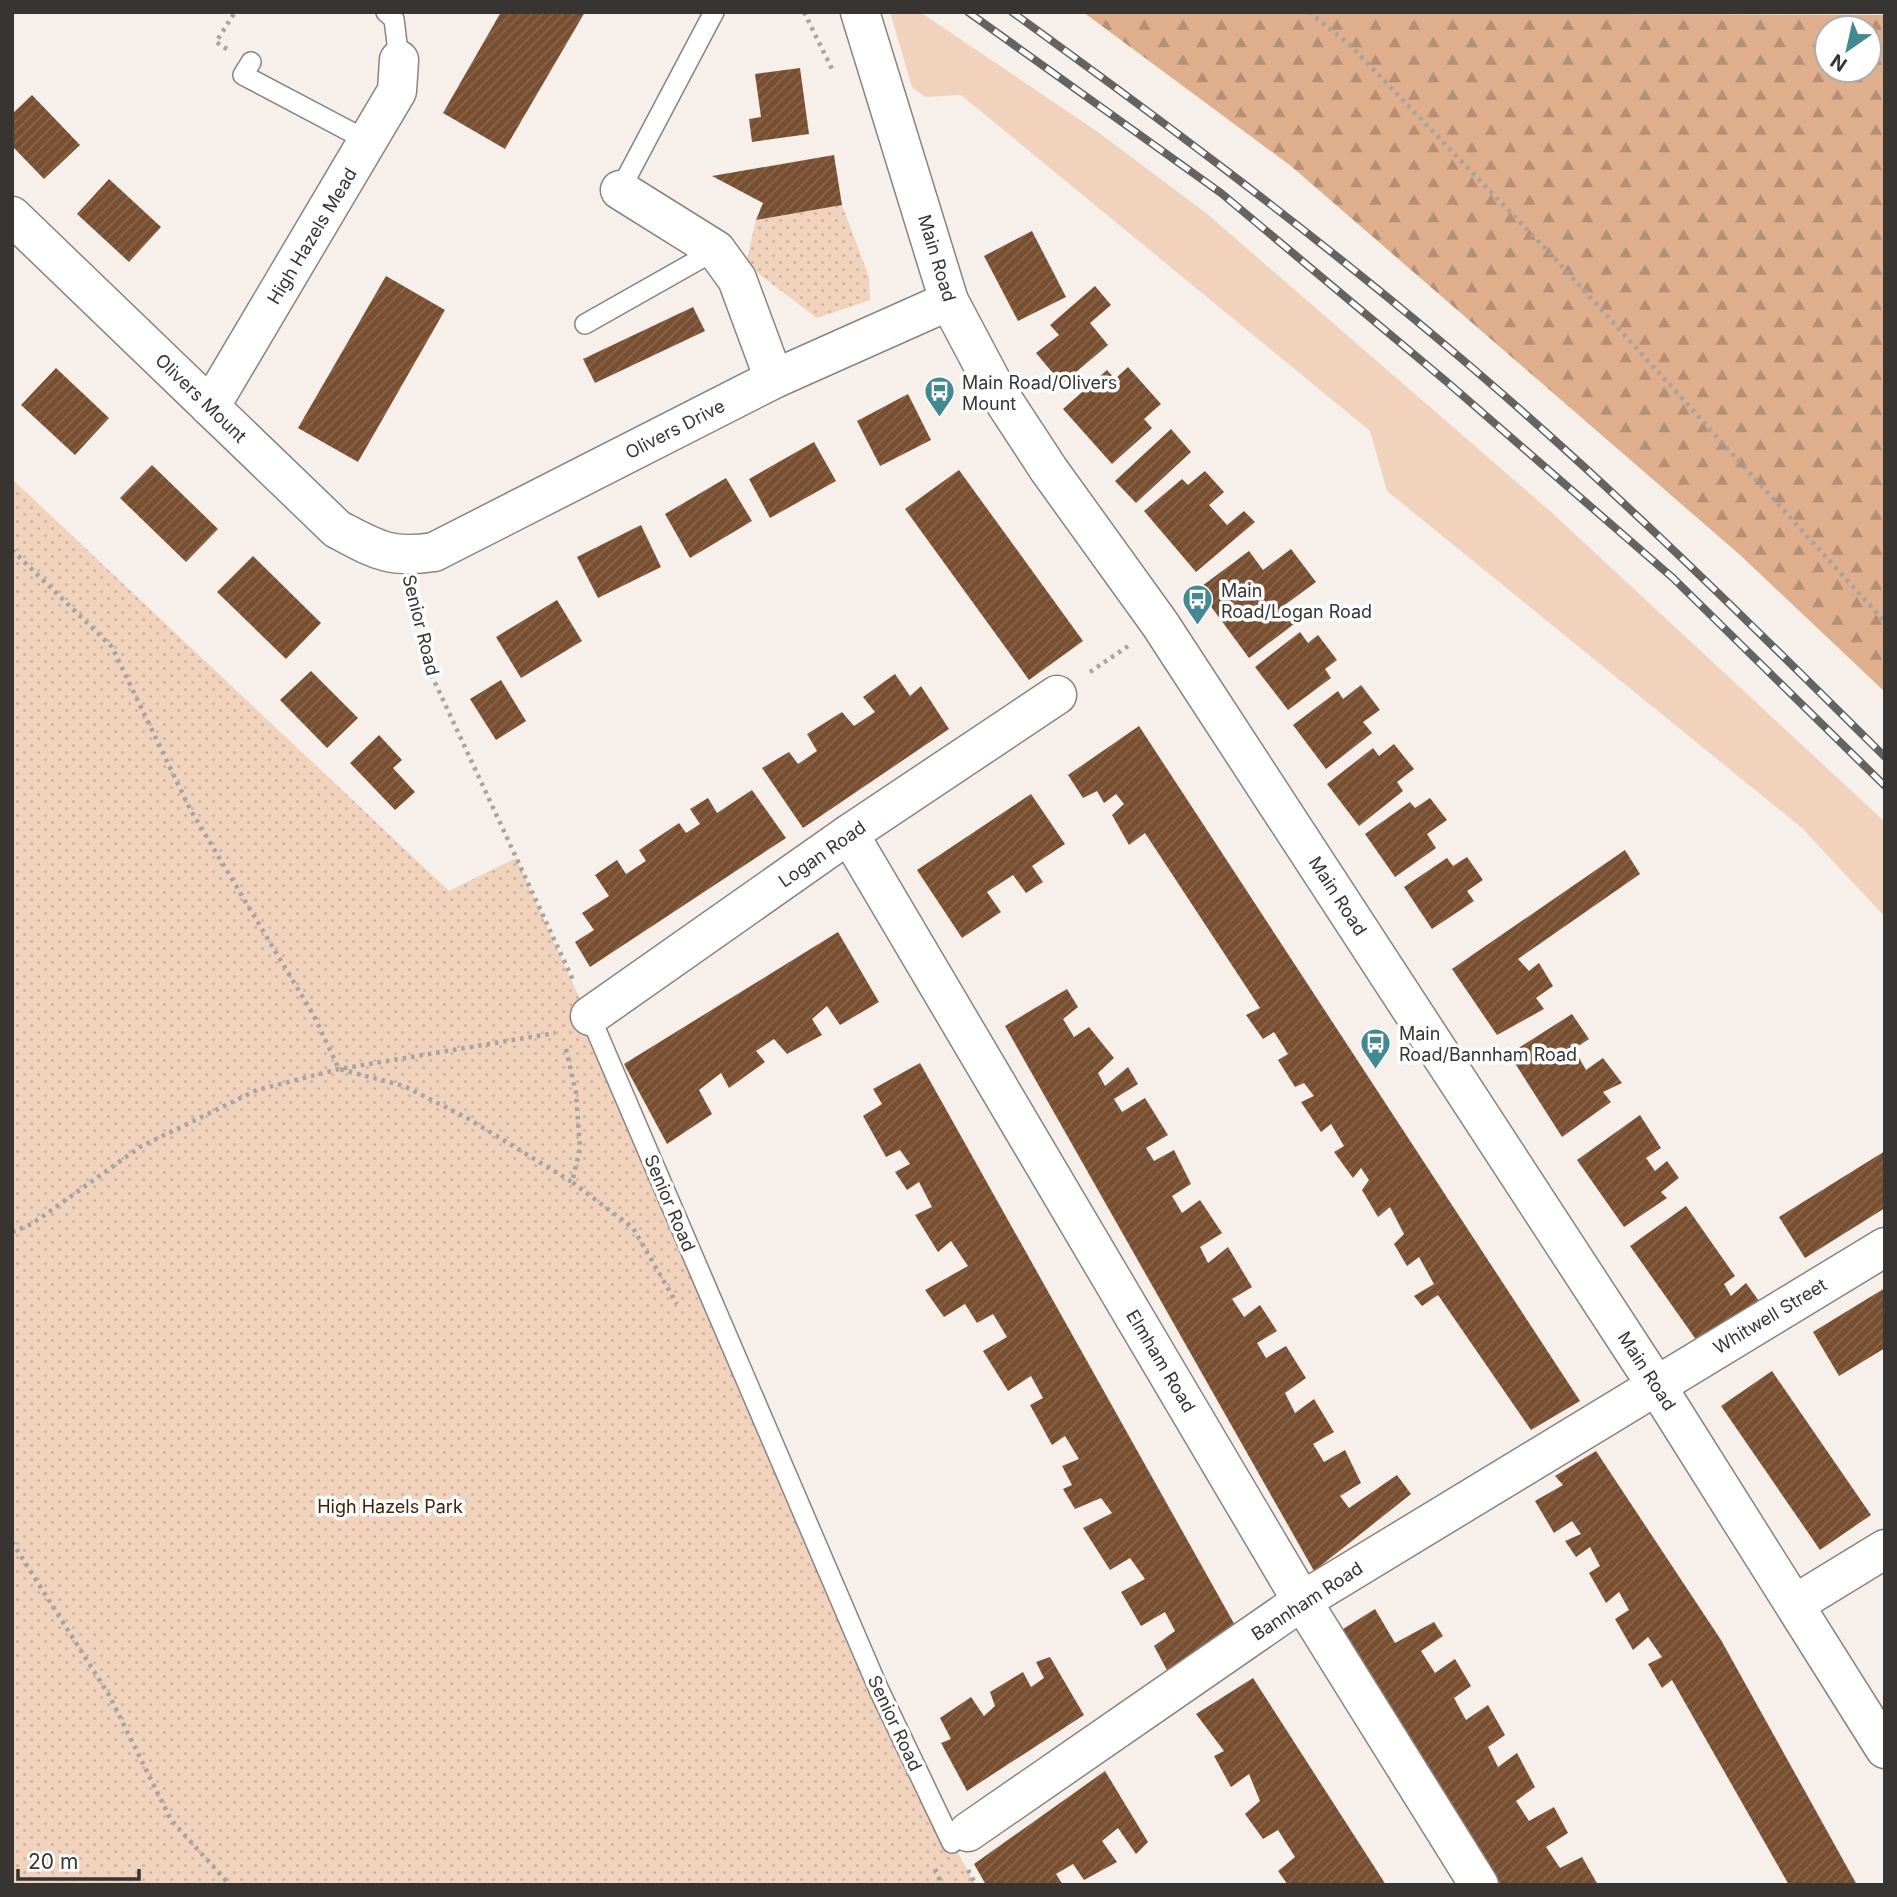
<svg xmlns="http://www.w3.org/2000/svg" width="1897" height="1897" viewBox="0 0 1897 1897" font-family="Inter,sans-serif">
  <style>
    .grass { fill: #f0d2bd }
    .forest { fill: url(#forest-firs); fill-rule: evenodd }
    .park { fill: url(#park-dots) }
    .building { fill: url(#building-hatch) }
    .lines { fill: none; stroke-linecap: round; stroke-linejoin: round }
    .lane-casing { stroke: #8a837f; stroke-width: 22 }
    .street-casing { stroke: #8a837f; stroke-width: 41 }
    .secondary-casing { stroke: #8a837f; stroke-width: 41 }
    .path { stroke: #a8a39f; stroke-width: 4.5; stroke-dasharray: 3.5 5; stroke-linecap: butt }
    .lane { stroke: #fff; stroke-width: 19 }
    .street { stroke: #fff; stroke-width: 38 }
    .secondary { stroke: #fff; stroke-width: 38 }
    .rail-casing { stroke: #66625f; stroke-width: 8 }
    .rail { stroke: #fff; stroke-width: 5; stroke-dasharray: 16; stroke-linecap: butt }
    .labels { text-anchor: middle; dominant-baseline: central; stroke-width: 7; stroke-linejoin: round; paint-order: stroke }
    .street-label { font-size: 18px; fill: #373432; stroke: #fff }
    .poi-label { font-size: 18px; fill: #373432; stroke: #fff; text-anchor: start }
    .park-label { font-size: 18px; fill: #412107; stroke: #fff }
  </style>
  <defs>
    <pattern id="forest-firs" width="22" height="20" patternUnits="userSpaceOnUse" patternTransform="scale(1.75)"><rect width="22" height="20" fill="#deae8d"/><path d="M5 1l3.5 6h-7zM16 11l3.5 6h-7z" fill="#b58e74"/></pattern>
    <pattern id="park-dots" width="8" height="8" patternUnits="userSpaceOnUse" patternTransform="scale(1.75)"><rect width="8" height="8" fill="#f0d2bd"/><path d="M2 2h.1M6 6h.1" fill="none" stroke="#ceb5a3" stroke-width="1.8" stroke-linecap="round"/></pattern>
    <pattern id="building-hatch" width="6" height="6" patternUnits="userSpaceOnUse" patternTransform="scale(1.75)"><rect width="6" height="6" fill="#794f31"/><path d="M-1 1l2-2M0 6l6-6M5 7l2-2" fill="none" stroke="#88664e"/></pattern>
  </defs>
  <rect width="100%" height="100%" fill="#f6efea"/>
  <!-- grass -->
  <path class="grass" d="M890,12h30l178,120 108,81 345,299 334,310v95l-83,-89 -415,-337 -17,-60 -409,-336 -36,2 -13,-10z"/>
  <!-- forest -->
  <path class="forest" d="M1083,12l802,3v677l-146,-138 -448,-388zM1827,28h42v42h-42z"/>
  <!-- park -->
  <g class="park">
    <path d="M842,205l27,72 1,23 -53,18 -71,-54 10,-44z"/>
    <path d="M12,479l437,412 67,-33 97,214 339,771 24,42h-964z"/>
  </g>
  <!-- building -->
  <g class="building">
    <path d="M501,12h84l-80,137 -62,-36z"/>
    <path d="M800,68l9,66 -57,8 -3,-23 12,-2 -6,-43z"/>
    <path d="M32,95l48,50 -36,34 -32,-33v-32z"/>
    <path d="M834,155l8,50 -86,15 7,-17 -51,-27z"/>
    <path d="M109,179l52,48 -32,35 -52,-48z"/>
    <path d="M1032,231l34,66 -48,24 -34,-65z"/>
    <path d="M386,276l59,34 -87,152 -60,-34z"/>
    <path d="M1095,286l16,19 -21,18 18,22 -46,39 -26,-31 23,-18 -9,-10z"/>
    <path d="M693,307l12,24 -110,52 -12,-24z"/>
    <path d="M1128,367l33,37 -17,15 8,9 -40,36 -49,-55 44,-39 8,9z"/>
    <path d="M56,368l53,50 -34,37 -54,-50z"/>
    <path d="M908,394l23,46 -51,26 -23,-45z"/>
    <path d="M1171,429l20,23 -55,51 -21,-22z"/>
    <path d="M814,442l22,39 -66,37 -21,-39z"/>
    <path d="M152,465l66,64 -32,33 -66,-64z"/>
    <path d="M959,470l124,171 -54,39 -124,-171z"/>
    <path d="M1205,471l19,21 -15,13 18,20 17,-14 11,11 -59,50 -52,-61 38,-32 6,6z"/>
    <path d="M726,478l26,43 -62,37 -25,-44z"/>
    <path d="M641,525l20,42 -63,31 -21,-41z"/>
    <path d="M1291,549l25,33 -34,25 12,17 -45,34 -51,-69 51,-38 14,19z"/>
    <path d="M253,556l68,67 -35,36 -69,-67z"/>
    <path d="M557,600l25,41 -61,37 -25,-41z"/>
    <path d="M1300,632l8,11 10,-8 19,25 -12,9 6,9 -43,32 -33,-43z"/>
    <path d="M311,671l47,47 -31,30 -47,-48z"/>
    <path d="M895,674l15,22 11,-10 28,43 -146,99 -41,-60 27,-16 9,12 19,-13 -10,-17 35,-22 12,14 21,-14 -12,-15z"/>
    <path d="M501,680l25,41 -30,19 -26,-41z"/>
    <path d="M1361,685l19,25 -17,12 9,11 -46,36 -33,-44 45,-34 5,8z"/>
    <path d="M1139,726l441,675 -49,29 -93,-135 -16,11 -8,-10 20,-12 -15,-27 -12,9 -13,-22 10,-10 -14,-27 -12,10 -16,-27 7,-10 -8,-12 -8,10 -19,-26 10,-6 -13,-22 -10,8 -20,-30 13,-6 -10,-13 -9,4 -17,-27 10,-6 -14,-22 -11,7 -17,-24 14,-7 -115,-175 -16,12 -17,-30 12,-11 -8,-10 -12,9 -7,-12 -14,7 -15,-23z"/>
    <path d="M379,735l23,25 -9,8 22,24 -20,18 -45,-47z"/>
    <path d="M1394,744l20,25 -17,13 6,9 -44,35 -32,-42 46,-36 6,8z"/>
    <path d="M752,790l34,48 -196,129 -15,-25 19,-12 -12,-17 27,-17 -14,-21 22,-15 9,14 20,-13 -7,-11 40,-27 7,10 14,-9 -10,-15 18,-11 9,15z"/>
    <path d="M1031,794l34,50 -33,22 11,16 -17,11 -13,-18 -26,17 14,20 -39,26 -45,-68z"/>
    <path d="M1430,798l17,22 -20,14 9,14 -41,29 -30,-43 45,-32 5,6z"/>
    <path d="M1625,850l15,24 -122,85 11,12 10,-8 14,23 -17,12 8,11 -47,26 -45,-66z"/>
    <path d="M1467,857l16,23 -16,11 7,10 -42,28 -28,-42 43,-29 6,8z"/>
    <path d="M838,932l41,70 -39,23 -13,-19 -15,13 10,16 -35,19 -13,-15 -18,12 9,11 -36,26 -8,-15 -22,17 13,24 -45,30 -43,-80z"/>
    <path d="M1067,989l11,18 -15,12 11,18 15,-10 25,31 -16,15 7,13 23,-19 10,17 -24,15 8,13 23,-14 23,37 -22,13 8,13 20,-11 17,34 -19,12 10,17 18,-13 22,33 -22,14 8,16 20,-16 24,40 -20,12 12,18 16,-12 17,26 -20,12 9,15 20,-12 20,32 -21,15 10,20 19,-14 20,33 -21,12 11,18 21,-12 16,33 -21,13 9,12 48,-33 14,19 -97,77 -309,-545z"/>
    <path d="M1572,1014l17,25 -15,10 12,21 17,-12 19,25 -19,9 8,10 -49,35 -53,-83z"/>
    <path d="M920,1063l316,564 -68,45 -14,-26 21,-15 -10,-19 -24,14 -20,-34 24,-13 -15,-21 -20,12 -27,-42 29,-15 -11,-15 -26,11 -12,-20 9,-4 -10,-19 17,-7 -14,-23 -13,9 -22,-40 13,-7 -12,-22 -23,15 -25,-40 24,-14 -14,-23 -16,9 -12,-19 -21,13 -19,-27 43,-24 -17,-25 -13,11 -23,-37 17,-8 -13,-25 -12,8 -12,-18 15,-8 -10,-14 -14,7 -23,-41 19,-12 -9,-15z"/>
    <path d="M1640,1115l21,33 -15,10 9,13 12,-10 12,17 -18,14 6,6 -43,29 -47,-67z"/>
    <path d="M1885,1151v57l-80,50 -26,-41z"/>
    <path d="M1686,1206l49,70 -11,8 7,12 15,-13 13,18 -62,40 -67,-95z"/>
    <path d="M1885,1288v60l-46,28 -26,-44z"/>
    <path d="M1772,1371l99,144 -51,35 -99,-144z"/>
    <path d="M1596,1451l125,189 136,245h-68l-117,-205 -10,8 -14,-24 14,-7 -14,-20 -15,13 -18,-31 14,-9 -10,-18 -13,11 -17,-30 11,-7 -10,-19 -14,10 -11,-16 16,-7 -9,-13 -18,12 -19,-32 28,-16 -8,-9z"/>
    <path d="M1375,1609l20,34 39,-21 9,14 -22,15 14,22 20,-14 16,27 -17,12 12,22 22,-15 17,30 -17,12 10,20 19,-14 18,34 -19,14 13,20 25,-14 14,26 -22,14 14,21 22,-11 16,28h-97l-161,-254z"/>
    <path d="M1050,1657l34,58 -117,76 -26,-48 10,-4 -11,-21 31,-21 13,19 11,-10 -5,-14 33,-20 8,15 13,-9 -8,-16z"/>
    <path d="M1253,1678l133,207h-98l-10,-14 17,-14 -17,-27 -15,9 -18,-25 15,-13 -11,-27 -18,13 -17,-31 10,-5 -28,-37z"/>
    <path d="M1105,1771l43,71 -12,12 -18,-26 -16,13 15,21 -33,18 -11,-16 -17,10 7,11h-77l-12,-21z"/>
  </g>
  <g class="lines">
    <defs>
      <g id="lane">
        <path d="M386,12l8,7 5,41"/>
        <path d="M251,62l-8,13 125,66"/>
        <path d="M620,190l94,-178"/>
        <path d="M585,324l131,-74"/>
        <path d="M590,1016l289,674 73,153"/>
      </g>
      <g id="street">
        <path d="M620,190l96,60 21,29 37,100"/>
        <path d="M12,216l325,313c38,20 52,30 97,23l340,-173 175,-78"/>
        <path d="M210,407l187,-316 2,-31"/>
        <path d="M849,834l453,767 177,284"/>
        <path d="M590,1016l259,-182 208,-139"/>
        <path d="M1795,1604l90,-55"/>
        <path d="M968,1832l334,-231 583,-354"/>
      </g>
      <path id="secondary" d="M860,12l89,289 45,85 55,84 111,154 496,761 229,364"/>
    </defs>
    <!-- lane casing -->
    <use href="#lane" class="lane-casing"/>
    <!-- street casing -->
    <use href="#street" class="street-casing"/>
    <!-- secondary casing -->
    <use href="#secondary" class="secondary-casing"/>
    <!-- path -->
    <g class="path">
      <path d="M804,12l29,59"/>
      <path d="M1309,12l41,33 210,219 325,358"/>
      <path d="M227,49l-11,-7 19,-30"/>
      <path d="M12,550l100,97 78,162 124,207 25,53 65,17 63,32 105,64"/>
      <path d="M412,592l19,82 142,306"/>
      <path d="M1090,672l38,-26"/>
      <path d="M566,1049l10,44 4,56 -8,33 61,46 44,76"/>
      <path d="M12,1232l20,-8 108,-77 117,-57 82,-21 216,-36"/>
      <path d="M12,1542l97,153 62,125 59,65"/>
      <path d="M935,1869l7,16"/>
      <path d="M968,1870l8,15"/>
    </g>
    <!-- lane -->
    <use href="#lane" class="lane"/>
    <!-- street -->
    <use href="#street" class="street"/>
    <!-- secondary -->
    <use href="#secondary" class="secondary"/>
    <defs>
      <g id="rail">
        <path d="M968,12l253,181 226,189 226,196 212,208"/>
        <path d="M1012,12c145,105 289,212 426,327 156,130 303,275 447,418"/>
      </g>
    </defs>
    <!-- rail casing -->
    <use href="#rail" class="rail-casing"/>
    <!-- rail -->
    <use href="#rail" class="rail"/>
  </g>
  <!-- icons -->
  <defs>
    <symbol id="bus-pin" viewBox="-11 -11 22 30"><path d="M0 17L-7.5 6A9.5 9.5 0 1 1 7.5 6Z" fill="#428992" stroke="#fff"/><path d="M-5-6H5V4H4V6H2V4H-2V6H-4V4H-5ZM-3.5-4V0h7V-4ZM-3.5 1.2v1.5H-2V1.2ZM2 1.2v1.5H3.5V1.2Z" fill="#fff"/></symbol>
  </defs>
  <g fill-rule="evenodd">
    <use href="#bus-pin" x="922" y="374" width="35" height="47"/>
    <use href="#bus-pin" x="1180" y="582" width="35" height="47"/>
    <use href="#bus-pin" x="1358" y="1026" width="35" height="47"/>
  </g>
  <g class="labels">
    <!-- street labels -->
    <g class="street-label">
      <text transform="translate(312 236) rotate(-59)">High Hazels Mead</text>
      <text transform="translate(937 258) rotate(73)">Main Road</text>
      <text transform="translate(201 398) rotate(44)">Olivers Mount</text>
      <text transform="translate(675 429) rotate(-27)">Olivers Drive</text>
      <text transform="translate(421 625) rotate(76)">Senior Road</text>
      <text transform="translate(822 854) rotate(-35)">Logan Road</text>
      <text transform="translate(1338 896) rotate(57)">Main Road</text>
      <text transform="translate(670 1203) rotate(67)">Senior Road</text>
      <text transform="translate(1770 1316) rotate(-31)">Whitwell Street</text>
      <text transform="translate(1161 1361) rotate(59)">Elmham Road</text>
      <text transform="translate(1647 1371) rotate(57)">Main Road</text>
      <text transform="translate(1307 1601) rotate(-33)">Bannham Road</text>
      <text transform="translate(895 1723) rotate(65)">Senior Road</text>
    </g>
    <!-- poi labels -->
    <g class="poi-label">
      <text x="962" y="382">Main Road/Olivers<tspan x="962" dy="21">Mount</tspan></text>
      <text x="1221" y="590">Main<tspan x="1221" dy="21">Road/Logan Road</tspan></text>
      <text x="1399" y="1033">Main<tspan x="1399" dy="21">Road/Bannham Road</tspan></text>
    </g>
    <!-- park labels -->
    <g class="park-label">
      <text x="390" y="1506">High Hazels Park</text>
    </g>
  </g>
  <!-- border -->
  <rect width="1897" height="1897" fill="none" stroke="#373432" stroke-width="28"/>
  <!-- north arrow -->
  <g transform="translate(1848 49) rotate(214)"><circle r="33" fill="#ffffff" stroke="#afaead" stroke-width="2"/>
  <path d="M0-5L12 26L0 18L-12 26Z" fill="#428992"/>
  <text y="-10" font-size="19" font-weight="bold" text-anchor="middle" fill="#373432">N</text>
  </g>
  <!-- scale -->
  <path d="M18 1869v10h121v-10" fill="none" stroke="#373432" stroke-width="3.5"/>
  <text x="28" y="1869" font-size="21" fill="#373432" stroke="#ffffff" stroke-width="5" paint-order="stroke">20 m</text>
</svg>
